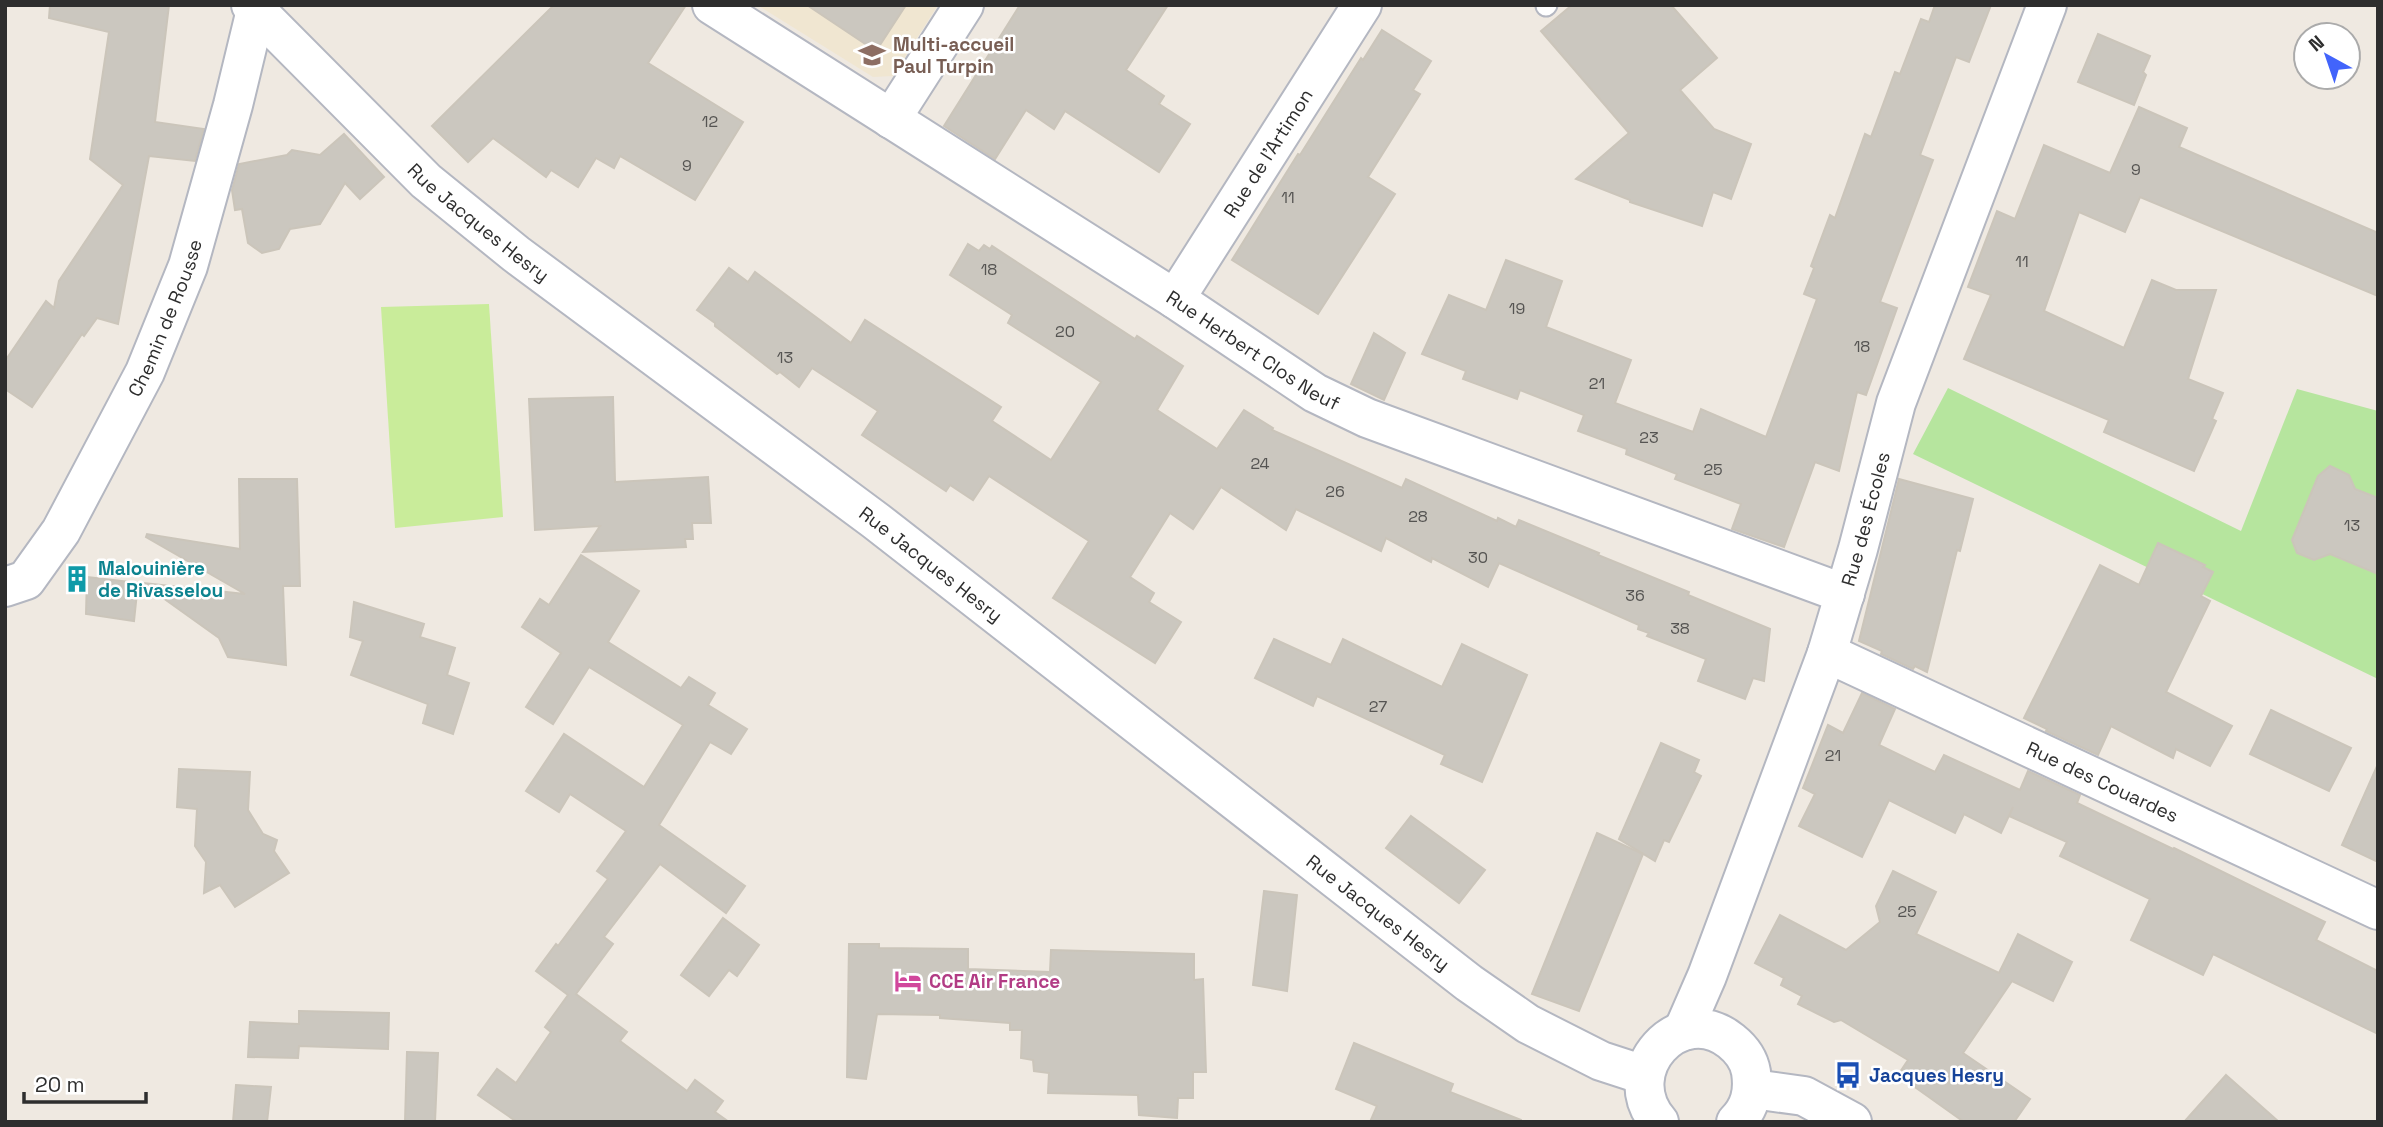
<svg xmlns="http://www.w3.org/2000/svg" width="2383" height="1127" viewBox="0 0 2383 1127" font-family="'Space Grotesk',sans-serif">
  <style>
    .education { fill: #f0e6d1 }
    .green { fill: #b6e59e }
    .pitch { fill: #c9ec9a }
    .building { fill: #cbc7bf; stroke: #cbc5ba; stroke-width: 2 }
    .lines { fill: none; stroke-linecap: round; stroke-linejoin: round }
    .service-casing { stroke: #b4b7c1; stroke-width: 23 }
    .minor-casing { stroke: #b4b7c1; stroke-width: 42 }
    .secondary-casing { stroke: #b4b7c1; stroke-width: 42 }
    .service { stroke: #fff; stroke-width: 19 }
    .minor { stroke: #fff; stroke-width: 38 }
    .secondary { stroke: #fff; stroke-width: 38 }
    .labels { text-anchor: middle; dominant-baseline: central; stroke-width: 5; stroke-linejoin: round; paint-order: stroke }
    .number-label { font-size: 16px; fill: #555452 }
    .education-label { font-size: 19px; font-weight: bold; fill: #785e54; stroke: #fff; text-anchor: start }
    .street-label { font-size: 19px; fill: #2e2e2e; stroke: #fff }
    .culture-label { font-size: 19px; font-weight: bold; fill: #0d838f; stroke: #fff; text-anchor: start }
    .hotel-label { font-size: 19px; font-weight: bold; fill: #b23c85; stroke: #fff; text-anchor: start }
    .transit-label { font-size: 19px; font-weight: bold; fill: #164399; stroke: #fff; text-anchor: start }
  </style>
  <rect width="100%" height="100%" fill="#efe9e1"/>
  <!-- education -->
  <path class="education" d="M757,5h181l-45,71 -20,1z"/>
  <!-- green -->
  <path class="green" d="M1948,388l293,143 56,-142 81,22v268l-465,-225z"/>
  <!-- pitch -->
  <path class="pitch" d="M489,304l14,213 -108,11 -14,-221z"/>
  <!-- building -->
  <g class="building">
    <path d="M50,5h119l-14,117 49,7 -9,32 -46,-5 -31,168 -21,-6 -13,18 -2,-2 -50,73 -27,-18v-28l41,-60 8,7 5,-27 64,-96 -33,-26 19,-127 -60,-14z"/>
    <path d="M554,5h132l-38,58 95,59 -48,78 -75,-44 -6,12 -18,-10 -18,29 -27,-17 -5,7 -53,-39 -25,24 -36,-36z"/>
    <path d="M807,5h99l-30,46z"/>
    <path d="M1020,5h148l-42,65 38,26 -5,8 31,20 -31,48 -94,-61 -11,18 -28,-19 -31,49 -51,-33z"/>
    <path d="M1572,5h99l46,53 -37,32 34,39 37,15 -20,55 -18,-7 -11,34 -72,-24v-2l-54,-21 53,-46 -88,-102z"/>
    <path d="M1935,5h56l-22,57 -13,-5 -36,98 13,5 -53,142 17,6 -31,87 -9,-3 -18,79 -24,-9 -31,85 -52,-18 9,-25 -66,-25 2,-5 -51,-20 1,-5 -49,-18 6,-16 -64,-25 -3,9 -54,-20 3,-8 -44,-17 27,-59 37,15 20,-50 56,21 -16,46 85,33 -16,43 78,29 8,-23 65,28 51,-138 -13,-5 10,-26 -3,-2 19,-51 5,3 30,-84 6,3 24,-65 5,2 21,-55 8,3z"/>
    <path d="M1382,30l49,31 -18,29 7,4 -52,83 27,17 -77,120 -86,-54 66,-106 2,1 61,-97 2,2z"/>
    <path d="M2098,34l52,22 -7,16 3,3 -12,30 -56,-23z"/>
    <path d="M2139,107l48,21 -8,19 199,86v63l-238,-99 -15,35 -46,-20 -35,99 80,37 28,-68 24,10h40l-28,89 35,14 -11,26 4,2 -22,50 -90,-39 5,-12 -145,-61 27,-64 -23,-8 29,-76 18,8 29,-74 66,28z"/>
    <path d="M344,134l40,43 -24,22 -15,-16 -25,41 -30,5 -11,20 -17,4 -14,-10 -6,-34 -7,1 -3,-20 7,-26 48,-9 5,-5 28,5z"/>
    <path d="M968,244l11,7 5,-6 6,4 2,-3 143,93 2,-3 46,30 -26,44 60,39 27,-39 29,18 -1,2 130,58 4,-9 91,42 1,-3 18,9 3,-7 80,33 -1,2 91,37 -1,3 82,34 -6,52 -11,-3 -8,21 -47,-18 8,-22 -59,-23 2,-3 -11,-4 1,-4 -140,-62 -11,24 -56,-29 -1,4 -45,-24 -5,13 -85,-42 -10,21 -65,-43 -28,42 -23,-16 -40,64 24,16 -5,9 32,20 -26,41 -102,-65 36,-57 -100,-65 -16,24 -23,-15 -4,6 -84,-56 16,-24 -66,-43 -13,19 -19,-15 -3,2 -62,-48v-3l-18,-13 32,-42 19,14 7,-10 96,71 14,-23 136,87 -9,14 59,39 50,-78 -93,-59 4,-8 -62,-40z"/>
    <path d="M1374,333l31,20 -21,47 -33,-16z"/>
    <path d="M613,397l2,85 93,-5 3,46h-19l1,16h-8l1,8 -103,5 17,-26 -65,4 -6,-131z"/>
    <path d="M2330,466l19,9 6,14 23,9v76l-48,-20 -16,6 -17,-7 -5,-13 26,-64z"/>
    <path d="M239,479h58l3,107h-17l3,79 -58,-8 -9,-19 -77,-55 103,11 -99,-57 1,-3 93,15z"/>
    <path d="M1899,479l74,20 -13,52 -3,-1 -30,122 -12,-6 -2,3 -32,-15 1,-3 -23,-10z"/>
    <path d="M2158,543l47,22 -2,2 10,5 -12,24 9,5 -44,91 66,34 -22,40 -34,-17 -3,9 -62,-32 -13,29 -52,-24 1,-2 -23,-11 76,-153 39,20z"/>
    <path d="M581,555l58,36 -31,51 73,46 8,-11 26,16 -7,12 39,24 -16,25 -21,-12 -51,83 86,61 -19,27 -66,-49 -56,73 9,7 -37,50 51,38 -7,9 67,50 8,-11 28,21 -8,11 14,10h-212l-39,-27 19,-26 19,14 35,-51 -6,-5 23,-32 -32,-24 20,-27 2,2 50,-67 -11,-8 29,-40 -56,-37 -11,18 -33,-21 38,-57 80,53 39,-62 -94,-58 -36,57 -27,-17 35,-54 -39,-26 18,-28 9,6z"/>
    <path d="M87,577l51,6 -4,38 -48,-7z"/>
    <path d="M354,602l70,22 -4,13 35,11 -8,27 22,8 -16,51 -30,-11 5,-19 -77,-29 12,-34 -13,-4z"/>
    <path d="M1274,639l57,26 12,-26 99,48 20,-43 65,31 -45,107 -41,-18 4,-9 -128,-59 -4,10 -58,-28z"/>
    <path d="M1862,693l33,16 -16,36 56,27 9,-17 76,35 8,-19 52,24 -3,8 96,46 1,-1 151,74 -9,18 62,31v63l-165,-80 -10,21 -72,-35 19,-41 -90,-43 7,-14 -58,-26 4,-9 -12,26 -37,-19 -9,19 -66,-33 -27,57 -63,-31 16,-32 -12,-6 25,-63 15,8z"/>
    <path d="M2271,710l80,38 -22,43 -79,-37z"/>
    <path d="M1661,743l38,17 -5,12 7,4 -32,66 -5,-2 -9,21 -36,-22z"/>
    <path d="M2378,764v98l-36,-17z"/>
    <path d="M179,769l71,3 -2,38 15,24 14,6 -3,11 15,22 -54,34 -15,-22 -16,8 2,-31 -11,-16 2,-37 -20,-2z"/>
    <path d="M1411,816l74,54 -26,33 -73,-55z"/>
    <path d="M1597,833l46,21 -64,157 -47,-17z"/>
    <path d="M1893,871l43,21 -20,42 83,39 19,-39 54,28 -19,39 -41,-20 -49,72 67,46 -16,23h-50l-66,-47 10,-15 -67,-40 -7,2 -36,-18 4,-8 -21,-11 3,-7 -29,-15 25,-48 66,35 34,-28 -4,-16z"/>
    <path d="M1264,891l33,4 -10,96 -34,-6z"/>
    <path d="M723,918l36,27 -22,31 -8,-6 -20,26 -28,-21z"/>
    <path d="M849,944h30v4l89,1v20l82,3 1,-22 143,4v26l9,-1 3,93h-13v26h-15l-1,20 -38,-3 -1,-20 -90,-2 1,-20 -15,-2 -1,-11 -12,-2 1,-28h-12v-7l-70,-5v-3l-63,-1 -11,65 -19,-2z"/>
    <path d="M299,1011l90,2 -1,36 -89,-3 -1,12 -50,-1 2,-35 49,2z"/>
    <path d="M1354,1043l99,41 -3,8 71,28v2h-151l7,-16 -41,-17z"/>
    <path d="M407,1052l31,1 -3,69h-30z"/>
    <path d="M2226,1075l53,47h-95z"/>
    <path d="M236,1085l35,2 -4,35h-34z"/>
  </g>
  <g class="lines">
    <defs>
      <path id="service" d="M1546,6l1,-1"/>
      <g id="minor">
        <path id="s1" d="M712,5l463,294 140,94 52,25 478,176"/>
        <path d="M891,119l73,-114"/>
        <path id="s2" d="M1175,299l187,-294"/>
        <path id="s3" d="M5,587l21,-7 35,-49 84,-159 43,-106 45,-161 23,-95"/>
        <path id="s4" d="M1827,653l551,257"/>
        <path id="s5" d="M1683,1031l24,-55 120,-323 31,-104 38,-146 151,-398"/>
      </g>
      <g id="secondary">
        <path id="s6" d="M251,5l175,176 90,73 360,267 593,462 59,41 73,37 43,14"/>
        <path d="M1753,1089l51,7 48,26"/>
        <path d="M1659,1122c-44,-51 21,-122 72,-81 10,8 18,19 20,31 3,20 -1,36 -15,50"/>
      </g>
    </defs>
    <!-- service casing -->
    <use href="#service" class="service-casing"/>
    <!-- minor casing -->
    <use href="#minor" class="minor-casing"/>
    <!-- secondary casing -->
    <use href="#secondary" class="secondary-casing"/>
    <!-- service -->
    <use href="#service" class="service"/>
    <!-- minor -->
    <use href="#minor" class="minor"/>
    <!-- secondary -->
    <use href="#secondary" class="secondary"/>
  </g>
  <!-- icons -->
  <defs>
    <symbol id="school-bare" viewBox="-9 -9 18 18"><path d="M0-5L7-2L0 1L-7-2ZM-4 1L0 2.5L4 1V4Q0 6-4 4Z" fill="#8d6e63" stroke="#fff" stroke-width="2.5" paint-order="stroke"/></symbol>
    <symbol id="building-bare" viewBox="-9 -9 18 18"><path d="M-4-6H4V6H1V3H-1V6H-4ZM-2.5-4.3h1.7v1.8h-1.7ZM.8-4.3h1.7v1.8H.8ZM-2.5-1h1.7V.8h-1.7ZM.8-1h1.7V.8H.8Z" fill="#0f9aa8" stroke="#fff" stroke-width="2.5" paint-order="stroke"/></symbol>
    <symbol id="hotel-bare" viewBox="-9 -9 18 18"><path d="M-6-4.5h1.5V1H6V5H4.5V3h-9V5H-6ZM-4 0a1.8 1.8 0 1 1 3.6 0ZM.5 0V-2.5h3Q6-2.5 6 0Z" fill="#d1479c" stroke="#fff" stroke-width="2.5" paint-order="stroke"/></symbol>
    <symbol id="bus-bare" viewBox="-9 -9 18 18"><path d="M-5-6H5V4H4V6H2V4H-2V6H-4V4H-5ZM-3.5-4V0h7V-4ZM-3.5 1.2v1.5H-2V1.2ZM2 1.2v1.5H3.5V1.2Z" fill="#1a4fb4" stroke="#fff" stroke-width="2.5" paint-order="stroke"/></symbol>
  </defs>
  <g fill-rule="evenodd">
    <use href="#school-bare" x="853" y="36" width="38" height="38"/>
    <use href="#building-bare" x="58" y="560" width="38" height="38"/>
    <use href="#hotel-bare" x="889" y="962" width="38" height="38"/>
    <use href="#bus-bare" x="1829" y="1056" width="38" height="38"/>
  </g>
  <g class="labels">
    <!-- number labels -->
    <g class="number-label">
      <text x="710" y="121">12</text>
      <text x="687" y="165">9</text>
      <text x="2136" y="169">9</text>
      <text x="1288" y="197">11</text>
      <text x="2022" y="261">11</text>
      <text x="989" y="269">18</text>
      <text x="1517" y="308">19</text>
      <text x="1065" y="331">20</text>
      <text x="1862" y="346">18</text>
      <text x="785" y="357">13</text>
      <text x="1597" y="383">21</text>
      <text x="1649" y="437">23</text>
      <text x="1260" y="463">24</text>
      <text x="1713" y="469">25</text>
      <text x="1335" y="491">26</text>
      <text x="1418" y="516">28</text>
      <text x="2352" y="525">13</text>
      <text x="1478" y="557">30</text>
      <text x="1635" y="595">36</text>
      <text x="1680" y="628">38</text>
      <text x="1378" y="706">27</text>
      <text x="1833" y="755">21</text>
      <text x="1907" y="911">25</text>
    </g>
    <!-- education labels -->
    <g class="education-label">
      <text x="893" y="44">Multi-accueil<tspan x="893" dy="22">Paul Turpin</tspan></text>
    </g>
    <!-- street labels -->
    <g class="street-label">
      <text stroke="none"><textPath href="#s2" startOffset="173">Rue de l'Artimon</textPath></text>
      <text stroke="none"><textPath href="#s6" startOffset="315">Rue Jacques Hesry</textPath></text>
      <text stroke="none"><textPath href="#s3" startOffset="320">Chemin de Rousse</textPath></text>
      <text stroke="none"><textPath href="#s1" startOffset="642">Rue Herbert Clos Neuf</textPath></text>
      <text stroke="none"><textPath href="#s5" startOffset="544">Rue des Écoles</textPath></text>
      <text stroke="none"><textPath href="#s6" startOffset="882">Rue Jacques Hesry</textPath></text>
      <text stroke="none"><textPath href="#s4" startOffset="304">Rue des Couardes</textPath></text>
      <text stroke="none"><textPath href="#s6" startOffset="1449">Rue Jacques Hesry</textPath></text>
    </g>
    <!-- culture labels -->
    <g class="culture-label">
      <text x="98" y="568">Malouinière<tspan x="98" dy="22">de Rivasselou</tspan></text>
    </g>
    <!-- hotel labels -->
    <g class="hotel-label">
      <text x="929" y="981">CCE Air France</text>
    </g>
    <!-- transit labels -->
    <g class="transit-label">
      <text x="1869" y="1075">Jacques Hesry</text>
    </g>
  </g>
  <!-- border -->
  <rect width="2383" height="1127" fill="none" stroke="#2e2e2e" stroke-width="14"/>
  <!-- north arrow -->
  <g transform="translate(2327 56) rotate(320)"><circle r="33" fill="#ffffff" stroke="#ababab" stroke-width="2"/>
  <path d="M0-5L12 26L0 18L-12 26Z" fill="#4264fb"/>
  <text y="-10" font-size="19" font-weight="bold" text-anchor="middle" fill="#2e2e2e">N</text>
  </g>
  <!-- scale -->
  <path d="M24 1092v10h122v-10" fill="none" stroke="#2e2e2e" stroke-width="3.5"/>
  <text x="35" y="1092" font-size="21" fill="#2e2e2e" stroke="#ffffff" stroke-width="5" paint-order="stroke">20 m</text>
</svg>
